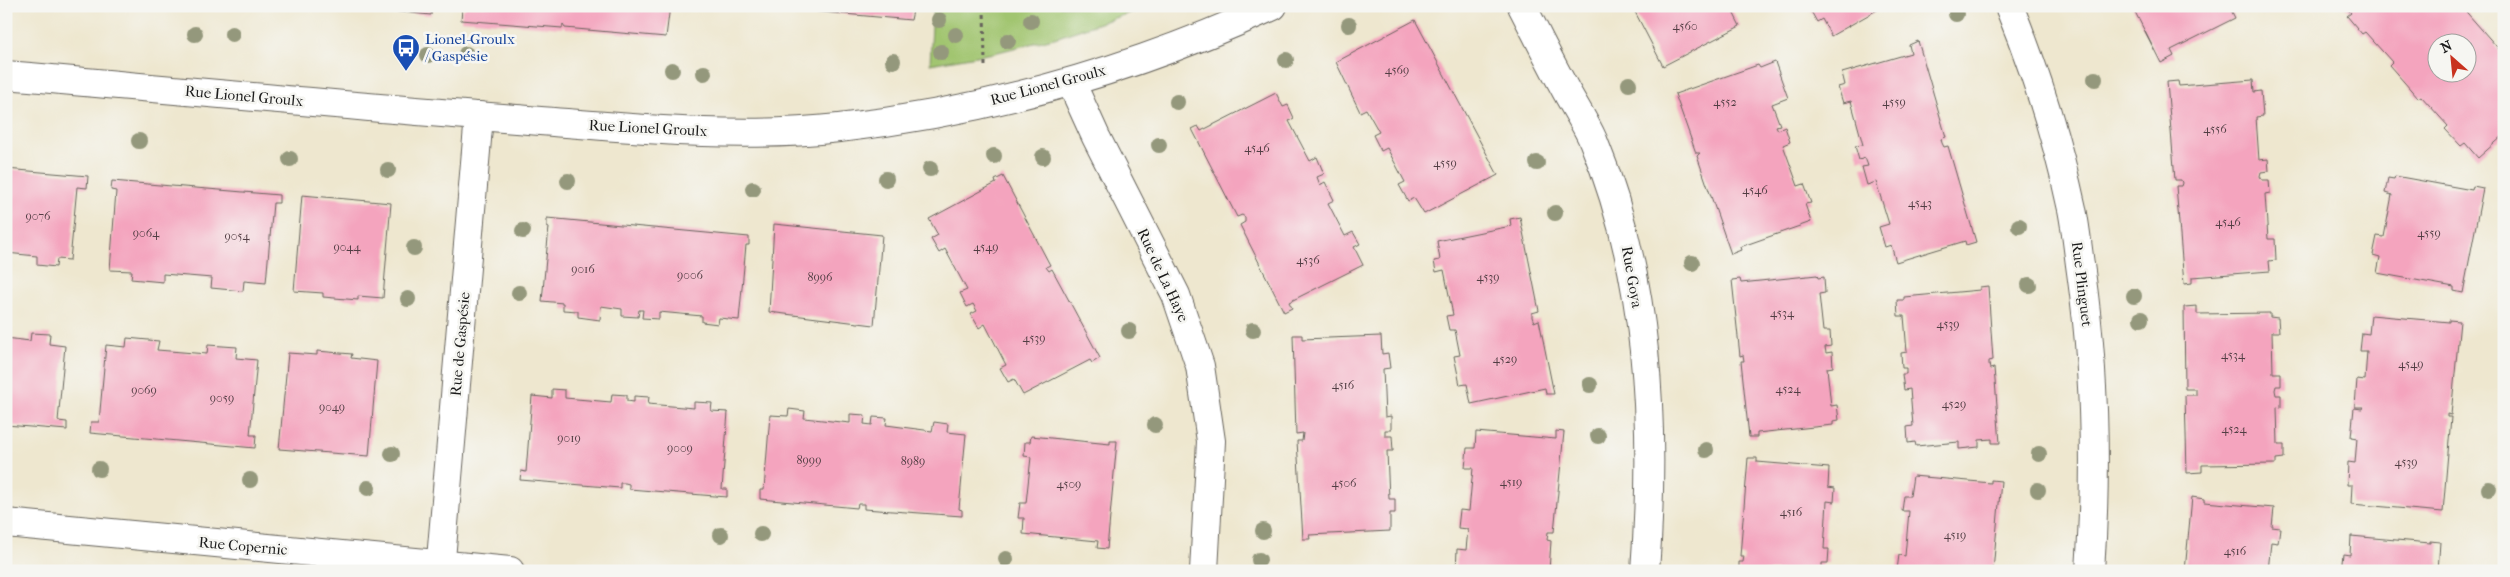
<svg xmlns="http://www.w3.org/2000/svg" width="2510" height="577" viewBox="0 0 2510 577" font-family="'IM FELL French Canon',serif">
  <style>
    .green { fill: #a1c56f; stroke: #5e7046 }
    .building { fill: #f4a4be; fill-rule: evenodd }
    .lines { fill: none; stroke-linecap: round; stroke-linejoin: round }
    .minor-casing { stroke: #66635b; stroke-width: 30 }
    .path { stroke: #66635b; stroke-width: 3; stroke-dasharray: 4 4; stroke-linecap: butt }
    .minor { stroke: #fff; stroke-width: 28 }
    .tree { fill: #94987c }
    .labels { text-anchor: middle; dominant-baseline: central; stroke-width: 5; stroke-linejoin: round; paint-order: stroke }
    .number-label { font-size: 12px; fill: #523e44 }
    .transit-label { font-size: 15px; fill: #164399; stroke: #f6f6f2; text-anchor: start }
    .street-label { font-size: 15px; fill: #1c1c1c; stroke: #f6f6f2 }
  </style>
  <rect width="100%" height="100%" fill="#f6f6f2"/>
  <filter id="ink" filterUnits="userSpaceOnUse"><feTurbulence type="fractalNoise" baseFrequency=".02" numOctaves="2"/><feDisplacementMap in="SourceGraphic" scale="10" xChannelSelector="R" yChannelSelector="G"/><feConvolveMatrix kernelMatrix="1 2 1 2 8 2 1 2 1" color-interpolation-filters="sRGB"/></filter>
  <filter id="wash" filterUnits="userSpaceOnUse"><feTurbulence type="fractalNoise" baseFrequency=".0096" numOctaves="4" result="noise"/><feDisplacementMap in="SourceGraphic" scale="20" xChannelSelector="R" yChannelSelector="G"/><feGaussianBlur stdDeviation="1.12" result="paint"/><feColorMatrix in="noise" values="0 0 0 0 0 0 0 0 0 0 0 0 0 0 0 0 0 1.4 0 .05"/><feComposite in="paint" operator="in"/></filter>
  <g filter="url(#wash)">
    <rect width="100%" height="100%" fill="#eee7cf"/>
    <!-- green -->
    <path class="green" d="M933,6h217l-92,31 -64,16 -64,11z"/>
    <g id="blocks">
      <!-- building -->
      <g class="building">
        <path d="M339,6h93l-1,9z"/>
        <path d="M465,6h205l-4,31 -101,-9 -2,-3 -1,3 -101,-8 1,-11h3z"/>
        <path d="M768,6h146l-3,14 -101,-9v-3l-2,3z"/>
        <path d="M1632,6h98l10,20 -77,40z"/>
        <path d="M1808,6h76l-53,30 -9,-17 -5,3z"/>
        <path d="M2132,6h97l6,12 -64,32 3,6 -13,7z"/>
        <path d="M2345,6h116l43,49v80l-26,23 -13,-15 -4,3 -16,-17 3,-3 -27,-30 -3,2 -14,-16 -15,-17 3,-3 -27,-30 -3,2 -15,-18 4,-3zM2438,42h30v30h-30z"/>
        <path d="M1415,20l83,155 -74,39 -10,-16 -6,3 -9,-16 6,-3 -18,-34 -6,3 -8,-16 6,-3 -13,-23 -6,3 -24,-50z"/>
        <path d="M1918,41l28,96 -5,2 1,4 2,4 4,-1 28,96 -10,3 -1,-4 -69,21 -5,-17 -6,2 -6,-20 10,-3 -13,-42 -9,3 -5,-18 6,-1 -1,-3 -2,-5 -6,2 -4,-14 8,-1 -12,-44 -8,2 -5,-16 7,-2 -3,-12 69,-20 -2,-8z"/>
        <path d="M1775,62l13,36 -16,6 8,21 -4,1 2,4 7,-3 5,15 -7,3 15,41 6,-2 7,19 -6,1 6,18 -71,25 1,3 -10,4 -34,-98 3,-3h-4l-21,-59 83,-29 2,3z"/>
        <path d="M2253,80l1,12 7,-1 2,25 -7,1 3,43 9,-1 1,12 -8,1 -1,4 2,4h7l1,13 -5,1 3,45h7l1,21 -7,1 1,10 -78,6v6l-8,1 -8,-98h5l1,-3 -1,-3h-6l-8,-98 11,-1 1,5z"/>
        <path d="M1276,93l7,14 5,-2 6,13 -5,3 21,40 7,-4 7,17 -7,3 3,8 5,-3 9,18 -6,3 17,33 8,-4 7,12 -6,3 9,18 -74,37 3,6 -8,4 -44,-87 5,-3v-5l-3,-2 -5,2 -45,-88 6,-3 3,5z"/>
        <path d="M6,169l82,7 -1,12 -10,-1 -7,73 -13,-1 -1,8 -19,-2v-9l-31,-3z"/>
        <path d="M1003,176l47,89 -4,2 3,4 3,-2 48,89 -8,5 -2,-3 -67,35 -9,-16 -6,3 -8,-14 6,-3 -21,-41 -6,4 -8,-14 6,-3 -4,-7 -6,3 -7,-14 7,-3 -22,-41 -6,4 -8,-14 7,-4 -9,-16 67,-36 -1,-3z"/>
        <path d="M2395,176l77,14 1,-4 10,2 -20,105 -9,-2v-4l-77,-14 3,-16 -7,-2 4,-19 7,1 8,-42 -7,-2 3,-15 6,1z"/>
        <path d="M112,181l167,14v8h-6l-7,80 -22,-2 -1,10 -32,-3 1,-10 -49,-4v8l-32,-3 1,-8 -22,-1 6,-79 -5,-1z"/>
        <path d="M302,195l89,8 -8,95 -25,-2v4l-35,-3v-4l-29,-2z"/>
        <path d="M1520,217l19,94 -7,2v4l2,5 5,-2 15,74h-8l-1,-6 -74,16 -4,-20 -7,1 -6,-29 6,-1 -5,-25h-6l-3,-14 7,-1 -9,-45 -8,2 -2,-11 6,-1 -3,-19 74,-15 -1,-7z"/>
        <path d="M547,218l202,19v8h-3l-7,75 -20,-2 -1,6 -16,-2v-6l-43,-4v7l-17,-1 1,-8h-4l-1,7 -16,-1v-7l-21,-3 -1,14 -22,-3v-6l-15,-1v-7l-21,-2 7,-74 -2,-1z"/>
        <path d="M774,224l108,11 -8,90 -105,-13z"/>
        <path d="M1817,275l1,3 6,-1 1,16 -6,1 4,37h7l1,15 -6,1 1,6 6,-1 1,15 -6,1 4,38 6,-1 2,15 -6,1v4l-76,8v4h-8l-8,-76h3l-1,-6 -3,1 -8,-76 8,-1 1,4z"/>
        <path d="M1988,286l5,74 -4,1v3l1,5 4,-1 6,75h-8v-4l-13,1v7l-20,2v-7l-43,4 -1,-4 -7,1 -1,-16 6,-1 -3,-37 -6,1 -2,-16h4v-6h-4l-1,-15 6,-1 -3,-36h-6l-1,-16h7v-3l76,-7v-3z"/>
        <path d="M2197,306v8l73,-1v4l8,1 1,14h-7l1,41h8v13h-5l-1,4 1,5h5v13l-4,-1 1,38h6v13l-8,1v5l-74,1v7l-15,1 -2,-78h11v-6h-11l-1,-82z"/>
        <path d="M2371,315l78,7v-2l11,1 -9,94 -4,-1v3h4l-8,95 -92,-8 1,-19h-5l1,-23 7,1 2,-25 -6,-1 3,-29 8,1 1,-2h-8l2,-28 8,1 2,-29h-7l2,-18 7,1z"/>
        <path d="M31,333l19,1 -1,10 16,2 -7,75 9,1v8l-61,-5v-87l24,3z"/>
        <path d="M1293,335h9v4l79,-3 1,18 6,-1 2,15 -7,1 2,48 6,-1v14h-6v6h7l1,15h-6l2,48h6v14h-5v18l-81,4 1,4h-7l-6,-98h5l1,-8 -7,1z"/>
        <path d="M127,338l32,3 -2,9 50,4 1,-9 29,2 -1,11 21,2 -7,75h6l-1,13 -165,-15 1,-11h8l7,-77 20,2z"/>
        <path d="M317,351l35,3 -1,4 26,3 -8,95 -90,-7 9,-96 29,2z"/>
        <path d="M552,389l13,1v8l46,4 1,-8 15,1v6l7,1v-6l15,1 -1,7 46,4v-6l18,1 -1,8 17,1 -6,77h5v8l-98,-8v-5l-4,-1h-5v5l-100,-8 1,-9 5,1 6,-76 20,2z"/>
        <path d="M789,409l16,2 -1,7 46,5v-9l15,1 -1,9 8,1 1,-8 14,1 -1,7 46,6 2,-9 14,2 -1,8 19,2 -7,75 3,1v6l-98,-7v-5h-6l-1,4 -97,-9v-9h4l6,-75 18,1z"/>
        <path d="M1556,431l8,1 -10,100h-6l-1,8 4,1 -2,30h-93l1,-22 9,1 2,-21 -10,-1 2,-18 9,1 4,-43h-8l2,-20h8l1,-16 80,7z"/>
        <path d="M1031,436l79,8v-3h7l-10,108 -10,-1 1,-7 -75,-7 1,-16h-6l2,-15h6l5,-46 -7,-1 1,-14h5z"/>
        <path d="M1748,458h9v4l72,6 -1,19 7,1 -1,14 -7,-1 -3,48h5l-1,14h-6v8h-83v-9h4l1,-6h-4z"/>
        <path d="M1913,476l78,7v-3l10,1 -8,90 -96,-1 2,-15 6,1 4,-45h-7l2,-15h6z"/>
        <path d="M2192,497l12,2v3l70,6 -2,19 8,1 -2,15 -7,-1 -3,29h-83z"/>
        <path d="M2351,536l79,7v-2l10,1 -2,29h-97l2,-17 7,1z"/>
      </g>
    </g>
  </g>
  <g filter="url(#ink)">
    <use href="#blocks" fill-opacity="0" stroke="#66635b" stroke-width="1"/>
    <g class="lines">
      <defs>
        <g id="minor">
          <path d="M1522,6c14,27 27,54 42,81 9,17 21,35 29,53 56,135 63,286 52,431"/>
          <path d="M2009,6c27,66 48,133 63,203 4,20 6,42 9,63 14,99 16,199 9,299"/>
          <path d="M6,75c170,15 340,31 510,44 106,8 216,21 323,9 149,-17 297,-59 434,-122"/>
          <path d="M1071,82l25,55 80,158 24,71 11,75 -7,130"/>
          <path d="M6,523l504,48"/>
          <path d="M440,571l39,-455"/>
        </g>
      </defs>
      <!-- minor casing -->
      <use href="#minor" class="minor-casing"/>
      <!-- path -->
      <path class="path" d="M984,6l1,60"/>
      <!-- minor -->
      <use href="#minor" class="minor"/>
    </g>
    <!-- trees -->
    <g class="tree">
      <circle cx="1956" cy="14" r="8"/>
      <circle cx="939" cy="20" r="8"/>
      <circle cx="1031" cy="21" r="8"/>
      <circle cx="1349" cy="25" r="8"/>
      <circle cx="195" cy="34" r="8"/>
      <circle cx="232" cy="34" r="8"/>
      <circle cx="956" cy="35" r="8"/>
      <circle cx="1008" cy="41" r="8"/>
      <circle cx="941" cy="52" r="8"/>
      <circle cx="466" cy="54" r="8"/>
      <circle cx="428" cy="55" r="8"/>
      <circle cx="1286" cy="60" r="8"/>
      <circle cx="893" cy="61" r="8"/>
      <circle cx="672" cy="70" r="8"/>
      <circle cx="704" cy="73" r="8"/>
      <circle cx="2095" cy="79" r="8"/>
      <circle cx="1629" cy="84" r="8"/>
      <circle cx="1177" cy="102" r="8"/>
      <circle cx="139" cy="141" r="8"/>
      <circle cx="1159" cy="145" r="8"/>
      <circle cx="994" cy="156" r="8"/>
      <circle cx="1043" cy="157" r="8"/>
      <circle cx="290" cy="159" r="8"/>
      <circle cx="1537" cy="163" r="8"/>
      <circle cx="930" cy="169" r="8"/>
      <circle cx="388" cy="170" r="8"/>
      <circle cx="886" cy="179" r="8"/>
      <circle cx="568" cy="181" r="8"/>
      <circle cx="753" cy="189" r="8"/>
      <circle cx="1555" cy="213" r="8"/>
      <circle cx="2019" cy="226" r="8"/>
      <circle cx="523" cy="231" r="8"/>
      <circle cx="414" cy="248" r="8"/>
      <circle cx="1692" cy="263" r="8"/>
      <circle cx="2029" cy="285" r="8"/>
      <circle cx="519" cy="293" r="8"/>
      <circle cx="2134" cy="296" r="8"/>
      <circle cx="408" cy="299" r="8"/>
      <circle cx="2141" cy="319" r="8"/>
      <circle cx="1253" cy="330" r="8"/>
      <circle cx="1129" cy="331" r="8"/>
      <circle cx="1590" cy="385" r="8"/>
      <circle cx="1155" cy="425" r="8"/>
      <circle cx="1598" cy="436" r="8"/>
      <circle cx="1706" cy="450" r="8"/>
      <circle cx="392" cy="454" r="8"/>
      <circle cx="2039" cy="454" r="8"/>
      <circle cx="99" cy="469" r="8"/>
      <circle cx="250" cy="480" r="8"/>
      <circle cx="368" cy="488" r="8"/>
      <circle cx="2489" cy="489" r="8"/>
      <circle cx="2038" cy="490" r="8"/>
      <circle cx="1263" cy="531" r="8"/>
      <circle cx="761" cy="534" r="8"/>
      <circle cx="721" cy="535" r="8"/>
      <circle cx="1006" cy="559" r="8"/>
      <circle cx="1259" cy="560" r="8"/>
    </g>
  </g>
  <!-- icons -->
  <defs>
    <symbol id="bus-pin" viewBox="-11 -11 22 30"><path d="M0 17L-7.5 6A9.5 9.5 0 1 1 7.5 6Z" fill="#1a4fb4" stroke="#f6f6f2"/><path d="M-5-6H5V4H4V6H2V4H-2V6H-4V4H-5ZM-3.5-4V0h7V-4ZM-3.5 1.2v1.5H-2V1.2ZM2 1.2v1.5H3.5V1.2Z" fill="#fff"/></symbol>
  </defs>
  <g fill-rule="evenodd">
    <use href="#bus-pin" x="390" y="32" width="32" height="43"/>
  </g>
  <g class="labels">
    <!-- number labels -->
    <g class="number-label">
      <text x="1685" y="26">4560</text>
      <text x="1397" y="70">4569</text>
      <text x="1725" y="102">4552</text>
      <text x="1894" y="102">4559</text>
      <text x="2215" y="129">4556</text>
      <text x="1257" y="148">4546</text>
      <text x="1445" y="163">4559</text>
      <text x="1755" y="190">4546</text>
      <text x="1920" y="203">4543</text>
      <text x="38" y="216">9076</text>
      <text x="2228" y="222">4546</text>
      <text x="146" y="233">9064</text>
      <text x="2429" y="233">4559</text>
      <text x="237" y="236">9054</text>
      <text x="347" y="247">9044</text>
      <text x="986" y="247">4549</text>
      <text x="1308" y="260">4536</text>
      <text x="583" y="269">9016</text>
      <text x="690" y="275">9006</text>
      <text x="820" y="277">8996</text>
      <text x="1488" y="277">4539</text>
      <text x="1782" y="313">4534</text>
      <text x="1948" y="324">4539</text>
      <text x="1034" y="338">4539</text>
      <text x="2233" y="355">4534</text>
      <text x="1505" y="359">4529</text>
      <text x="2411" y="364">4549</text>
      <text x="1343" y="385">4516</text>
      <text x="1788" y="389">4524</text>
      <text x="144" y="390">9069</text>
      <text x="222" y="398">9059</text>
      <text x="1954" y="404">4529</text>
      <text x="332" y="407">9049</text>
      <text x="2234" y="429">4524</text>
      <text x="569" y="438">9019</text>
      <text x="680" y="448">9009</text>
      <text x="809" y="460">8999</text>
      <text x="913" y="461">8989</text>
      <text x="2406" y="462">4539</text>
      <text x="1511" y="482">4519</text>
      <text x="1344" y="483">4506</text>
      <text x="1069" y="484">4509</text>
      <text x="1791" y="512">4516</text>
      <text x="1955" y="535">4519</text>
      <text x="2235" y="551">4516</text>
    </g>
    <!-- transit labels -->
    <g class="transit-label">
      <text x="425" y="39">Lionel-Groulx<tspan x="425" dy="17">/ Gaspésie</tspan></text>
    </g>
    <!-- street labels -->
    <g class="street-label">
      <text transform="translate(1048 85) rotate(-15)">Rue Lionel Groulx</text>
      <text transform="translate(244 96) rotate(5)">Rue Lionel Groulx</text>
      <text transform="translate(648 128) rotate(3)">Rue Lionel Groulx</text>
      <text transform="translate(1163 275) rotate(65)">Rue de La Haye</text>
      <text transform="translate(1632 277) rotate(80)">Rue Goya</text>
      <text transform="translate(2082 284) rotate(83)">Rue Plinguet</text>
      <text transform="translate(460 344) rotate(-85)">Rue de Gaspésie</text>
      <text transform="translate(243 546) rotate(5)">Rue Copernic</text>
    </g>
  </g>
  <!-- margin -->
  <rect width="2510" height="577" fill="none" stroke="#f6f6f2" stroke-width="25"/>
  <!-- north arrow -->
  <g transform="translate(2452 58) rotate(333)"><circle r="24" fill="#f6f6f2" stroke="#9f9f9c"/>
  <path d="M0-4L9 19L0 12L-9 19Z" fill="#c8321e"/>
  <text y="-8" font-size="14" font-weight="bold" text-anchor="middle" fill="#1c1c1c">N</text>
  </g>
</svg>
